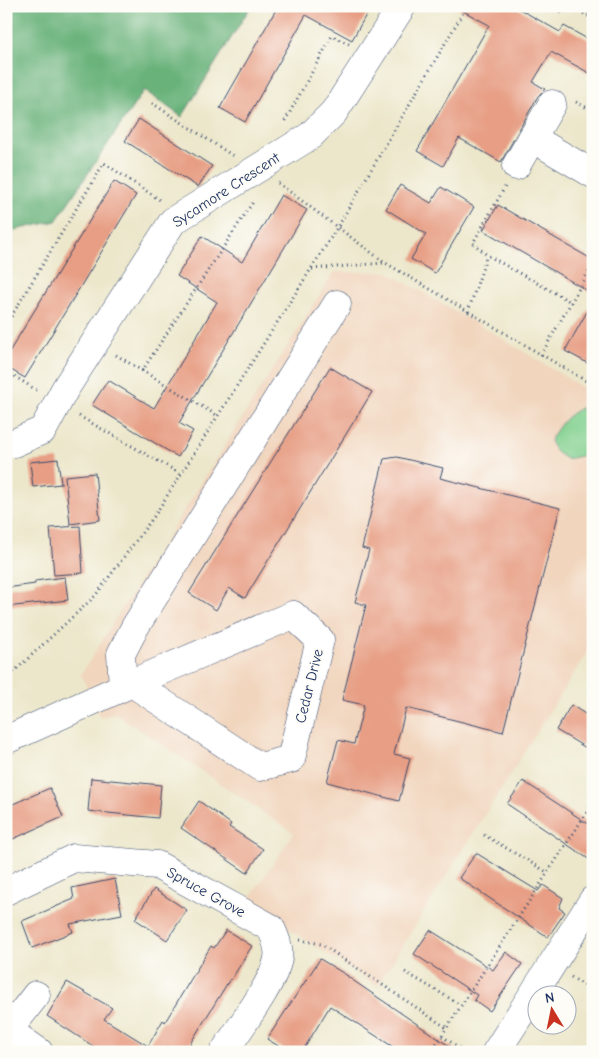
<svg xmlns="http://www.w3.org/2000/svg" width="599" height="1058" viewBox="0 0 599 1058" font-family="'Comic Neue',sans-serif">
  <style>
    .built { fill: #f1d5bd }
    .green { fill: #82d08f; stroke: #4e8076 }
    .forest { fill: #69b27a; stroke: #42706c }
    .building { fill: #e79e84 }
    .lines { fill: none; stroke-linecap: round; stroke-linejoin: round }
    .minor-casing { stroke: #3a4b6e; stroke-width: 29 }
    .path { stroke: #3a4b6e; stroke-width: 3; stroke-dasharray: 1 4; stroke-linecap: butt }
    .minor { stroke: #fff; stroke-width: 28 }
    .labels { text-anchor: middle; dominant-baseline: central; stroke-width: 4; stroke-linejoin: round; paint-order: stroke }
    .street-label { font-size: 15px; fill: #1b2f5e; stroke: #fdfcf7 }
  </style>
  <rect width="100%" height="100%" fill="#fdfcf7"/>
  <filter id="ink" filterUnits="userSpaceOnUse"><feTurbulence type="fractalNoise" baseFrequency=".02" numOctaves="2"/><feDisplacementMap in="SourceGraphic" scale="10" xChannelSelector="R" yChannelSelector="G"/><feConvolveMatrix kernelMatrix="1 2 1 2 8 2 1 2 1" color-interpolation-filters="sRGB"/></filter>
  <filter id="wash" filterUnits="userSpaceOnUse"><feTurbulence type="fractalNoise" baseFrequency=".0096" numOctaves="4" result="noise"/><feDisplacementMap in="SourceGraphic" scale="20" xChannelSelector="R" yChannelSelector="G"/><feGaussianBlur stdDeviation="1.12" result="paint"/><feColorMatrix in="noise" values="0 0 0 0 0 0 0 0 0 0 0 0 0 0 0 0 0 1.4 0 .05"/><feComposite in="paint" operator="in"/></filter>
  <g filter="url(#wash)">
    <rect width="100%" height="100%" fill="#ece7cb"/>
    <!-- built -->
    <path class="built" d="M334,272h53l106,61 100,61v249l-216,343 -130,-84 47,-69 -179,-120 -15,5 -19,-44z"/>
    <!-- green -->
    <path class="green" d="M583,407l10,4v36l-12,9 -15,3 -10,-7 -6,-11c10,-17 15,-25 33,-34z"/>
    <!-- forest -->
    <path class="forest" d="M6,6h245l-69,111 -38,-27 -88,131 -50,11z"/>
    <g id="blocks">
      <!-- building -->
      <g class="building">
        <path d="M278,6h93l-19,34 -46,-25 -61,107 -25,-14z"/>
        <path d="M454,6h60l46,26 4,-6 29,16v33l-42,-23 -18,30 12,7 -7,7 -37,66 -42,-24 -16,28 -26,-15 72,-126z"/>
        <path d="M139,119l73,47 -14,21 -73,-46z"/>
        <path d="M114,181l22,14 -111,183 -19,-11v-10z"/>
        <path d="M400,185l31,18 10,-16 33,20 -39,66 -24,-14 15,-25 -40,-25z"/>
        <path d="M281,195l26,15 -128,213 14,8 -15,26 -86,-52 16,-25 46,28 63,-106 -40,-26 25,-40 40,26z"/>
        <path d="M498,205l95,55v34l-110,-64z"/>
        <path d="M593,301v65l-28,-15z"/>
        <path d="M330,367l42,25 -127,206 -16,-10 -13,22 -27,-17z"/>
        <path d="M397,457l46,11 -3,10 120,30 -57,224 -97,-24 -12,46 16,4 -11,43 -72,-19 11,-42 16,4 10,-39 -22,-5 24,-95 -11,-3 14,-52 -7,-2 22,-89z"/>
        <path d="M58,459l3,25 -28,3 -3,-25z"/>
        <path d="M95,473l5,47 -30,4 -5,-48z"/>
        <path d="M80,526l3,47 -29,2 -4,-47z"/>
        <path d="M65,577l3,23 -62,7v-19l29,-4v-3z"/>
        <path d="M571,705l22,14v33l-37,-22z"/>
        <path d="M91,778l70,7 -3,33 -70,-7z"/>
        <path d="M523,781l70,46v35l-86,-58z"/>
        <path d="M50,788l13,29 -57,25v-35z"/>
        <path d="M199,801l32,23 -2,3 34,22 -16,24 -66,-45z"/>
        <path d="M476,853l62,38 5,-6 20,13 -4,10 6,4 -17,25 -89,-59z"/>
        <path d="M115,879l7,35 -52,10 3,8 -41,16 -10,-27 52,-22 -2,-11z"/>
        <path d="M154,889l33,21 -20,30 -32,-21z"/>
        <path d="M226,930l26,16 -21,34 -1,-1 -45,73h-83l-55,-36 20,-34 45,26 -8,11 44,27 15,-26 2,2 46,-76 3,2z"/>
        <path d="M430,930l63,40 13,-18 16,12 -32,47 -16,-11 3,-5 -63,-41z"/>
        <path d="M320,959l28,17v1l110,75h-57l-71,-46 -28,46h-14l-21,-13z"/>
      </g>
    </g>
  </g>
  <g filter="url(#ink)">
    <use href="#blocks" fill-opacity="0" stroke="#3a4b6e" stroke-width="1"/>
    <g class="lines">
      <defs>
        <g id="minor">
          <path d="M532,138l61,36"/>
          <path d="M516,166l36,-62"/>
          <path d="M6,443h8l29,-13 22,-41 108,-168 137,-85 24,-24 68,-106"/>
          <path d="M123,687l-2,-33 14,-27 202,-323"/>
          <path d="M6,740l126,-57 161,-68 27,25 -29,119 -31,8 -128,-84"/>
          <path d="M6,891l68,-33 83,7 114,63c4,9 9,20 7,30 -3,23 -40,72 -54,94"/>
          <path d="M6,1029l33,23"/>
          <path d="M8,1031l28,-36"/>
          <path d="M496,1052l97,-152"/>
        </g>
      </defs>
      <!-- minor casing -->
      <use href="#minor" class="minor-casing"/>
      <!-- path -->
      <g class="path">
        <path d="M552,6l9,5 11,-4 21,12"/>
        <path d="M588,15h-2l5,-9"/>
        <path d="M576,102l17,9"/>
        <path d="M152,103l81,53"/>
        <path d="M285,121l47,-85 17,8"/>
        <path d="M278,183l106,79 209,123"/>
        <path d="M505,187l-32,56 14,12 84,47"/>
        <path d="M312,269l71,-6"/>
        <path d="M468,312l19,-57"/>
        <path d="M6,325l98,-162 56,37"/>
        <path d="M116,355l102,61"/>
        <path d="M541,355l52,-91"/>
        <path d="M6,371l32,20"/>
        <path d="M142,371l111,-169"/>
        <path d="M79,416l102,58"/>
        <path d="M6,679l89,-83 60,-81 182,-287 130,-222"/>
        <path d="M593,696l-4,6 4,2"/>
        <path d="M484,835l63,37"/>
        <path d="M300,940l21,4 126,84"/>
        <path d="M405,972l56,33"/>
        <path d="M571,977l22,14"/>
        <path d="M442,1036l23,16"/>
        <path d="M431,1052l162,-249"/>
      </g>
      <!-- minor -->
      <use href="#minor" class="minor"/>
    </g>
  </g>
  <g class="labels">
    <!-- street labels -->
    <g class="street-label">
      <text transform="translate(226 190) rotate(-33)">Sycamore Crescent</text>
      <text transform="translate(309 686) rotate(-76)">Cedar Drive</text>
      <text transform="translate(206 892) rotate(29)">Spruce Grove</text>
    </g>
  </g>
  <!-- margin -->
  <rect width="599" height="1058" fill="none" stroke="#fdfcf7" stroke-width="25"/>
  <!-- north arrow -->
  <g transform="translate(552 1010) rotate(350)"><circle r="24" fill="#fdfcf7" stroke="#a3aaba"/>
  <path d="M0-4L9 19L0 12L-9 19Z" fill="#c8321e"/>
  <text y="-8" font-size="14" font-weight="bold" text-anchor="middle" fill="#1b2f5e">N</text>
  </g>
</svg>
